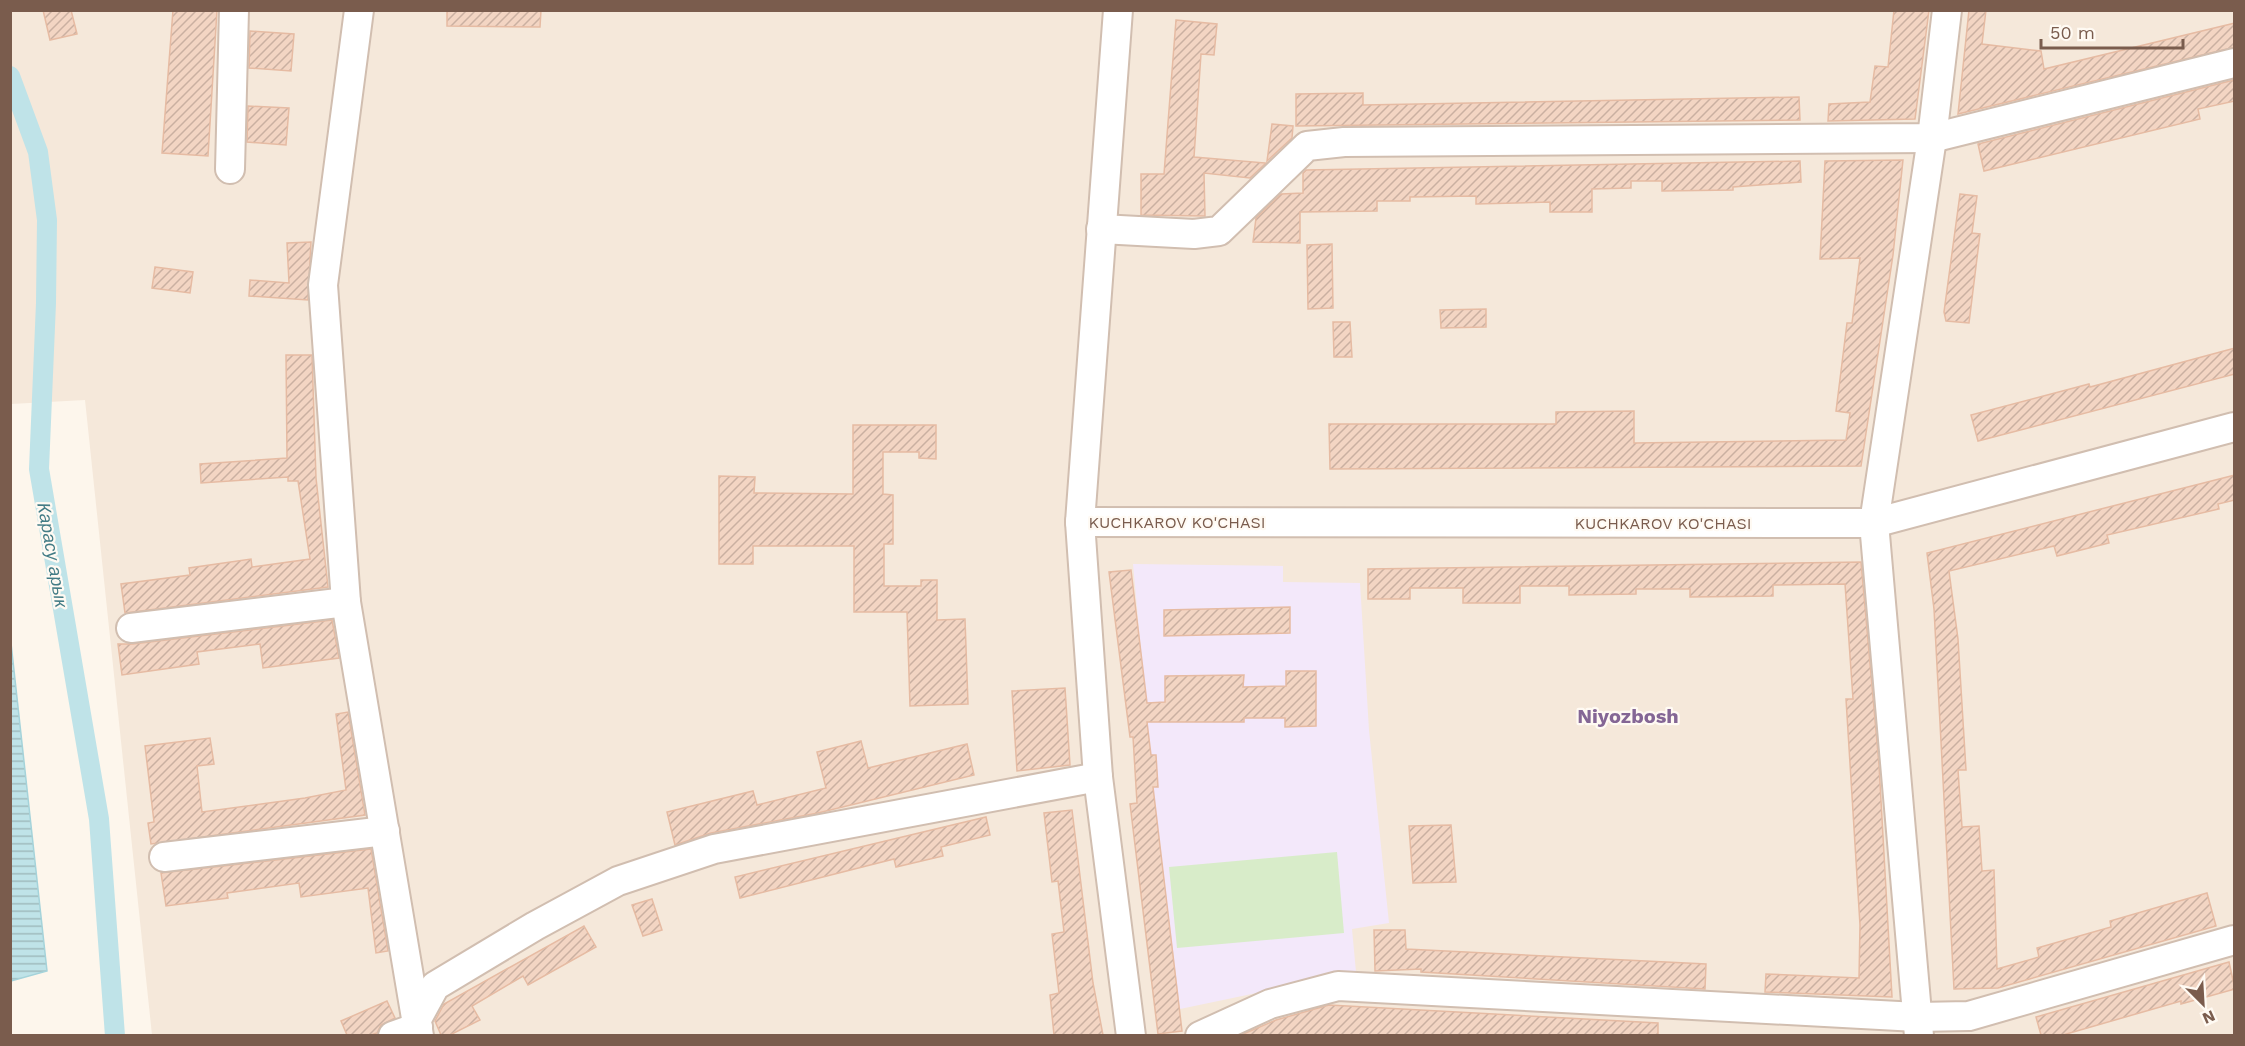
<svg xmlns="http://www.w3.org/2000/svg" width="2245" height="1046" viewBox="0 0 2245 1046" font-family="'Work Sans',sans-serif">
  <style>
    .residential { fill: #f5e8da }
    .education { fill: #f3e8fa }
    .park { fill: #d8ecc9 }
    .water { fill: url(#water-rules); stroke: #a5d3da; stroke-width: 1.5 }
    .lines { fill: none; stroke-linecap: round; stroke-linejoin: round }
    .canal { stroke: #bfe3e8; stroke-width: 20 }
    .building { fill: url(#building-hatch); stroke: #e6bba3; stroke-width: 1.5 }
    .minor-casing { stroke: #d1beb0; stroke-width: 32 }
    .minor { stroke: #fff; stroke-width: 28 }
    .labels { text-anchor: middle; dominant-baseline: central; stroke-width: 4.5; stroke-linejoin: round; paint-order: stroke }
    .street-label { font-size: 16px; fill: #7a5c4d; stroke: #fffaf3 }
    .water-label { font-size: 18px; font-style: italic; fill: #437c86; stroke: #fffaf3 }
    .quarter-label { font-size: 20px; font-weight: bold; fill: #846695; stroke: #fffaf3 }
  </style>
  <defs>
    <pattern id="water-rules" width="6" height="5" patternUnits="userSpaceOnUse" patternTransform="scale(1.5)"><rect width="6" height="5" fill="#bfe3e8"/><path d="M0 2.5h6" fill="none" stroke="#a0bbbe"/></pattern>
    <pattern id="building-hatch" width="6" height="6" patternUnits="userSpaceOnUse" patternTransform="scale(1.5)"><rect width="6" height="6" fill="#f3d5c3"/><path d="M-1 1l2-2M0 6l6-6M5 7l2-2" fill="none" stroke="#cab0a1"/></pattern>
  </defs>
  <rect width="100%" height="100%" fill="#fdf6ec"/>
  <!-- residential -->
  <path class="residential" d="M11,11h2223v1024h-2082l-67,-635 -74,4z"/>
  <!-- education -->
  <path class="education" d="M1133,564l150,2v16l77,1 9,147 20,193 -37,6 4,43 -176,37 -26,-215z"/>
  <!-- park -->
  <path class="park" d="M1337,852l7,81 -167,15 -8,-81z"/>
  <!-- water -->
  <path class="water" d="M10,634l37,337 -36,10h-1z"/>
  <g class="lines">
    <!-- canal -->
    <path class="canal" d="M10,76l28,76 9,68 -1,83 -7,166 60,350 16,217"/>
  </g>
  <!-- building -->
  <g class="building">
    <path d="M43,10h28l6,24 -27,6z"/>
    <path d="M173,10h44l-9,146 -46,-3z"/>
    <path d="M447,10h94l-1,17 -93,-1z"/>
    <path d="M1894,10h35l-14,109 -87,2 1,-17 41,-2 5,-36 13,1z"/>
    <path d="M1969,10h17l-4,34 59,7 3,18 191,-46v24l-277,67z"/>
    <path d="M1176,20l41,4 -3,31 -13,-1 -7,103 72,6 -16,15 -46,-5 1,43 -64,-1v-41h23z"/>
    <path d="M250,31l44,3 -3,37 -42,-3z"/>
    <path d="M2234,80l1,21 -37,8 2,10 -216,52 -6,-27z"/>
    <path d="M1363,93v12l436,-8 1,23 -504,6v-32z"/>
    <path d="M248,106l41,2 -3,37 -39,-3z"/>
    <path d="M1272,124l21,2 -1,12 -25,23z"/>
    <path d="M1903,160l-10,95 -32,211 -531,3 -1,-45h227v-12l78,-1v32l212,-3 4,-27 -14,-2 11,-88h5l8,-65 -40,1 5,-98z"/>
    <path d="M1800,161l1,21 -68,5v3l-71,1v-10h-31v7l-39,1v23h-42v-10l-74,2v-8l-66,1v4h-33v10l-77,1v31l-47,-1 3,-24 25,-24 22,-1v-20l3,-3z"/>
    <path d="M1960,194l17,2 -5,37 8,1 -11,89 -23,-2 -2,-9z"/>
    <path d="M311,242l-3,58 -59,-4 1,-16 39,3 -2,-40z"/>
    <path d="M1332,244l1,64 -25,1 -1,-64z"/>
    <path d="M155,267l38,5 -3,21 -38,-5z"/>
    <path d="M1486,309v18l-45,1 -1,-18z"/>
    <path d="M1333,322h17l2,35h-18z"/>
    <path d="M2235,348v26l-257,67 -7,-26 118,-31 1,3z"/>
    <path d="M286,355h26l4,123 12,109 -203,26 -4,-29 69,-9 -1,-7 62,-9 1,8 58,-8 -12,-78h-10v-4l-87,6 -1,-19 87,-6z"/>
    <path d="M853,425h83v34l-17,-1v-6h-36v42l10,1v49h-9v42h37v-6h16v40l28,-1 3,85 -58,2 -3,-94h-53v-66h-101v18h-34v-88l36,1 -1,16 99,1z"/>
    <path d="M2235,475v25l-17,4 1,5 -112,26 2,8 -52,13 -3,-10 -105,25 9,68 8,131h-8l4,57 17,-1 3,45 12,-1 3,99 42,-12 -2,-9 74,-21 -1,-6 97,-28 9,33 -218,62 -44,1 -20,-380 -7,-56z"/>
    <path d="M1861,562l18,203 13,232 -127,-5 1,-18 93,4 1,-53 -14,-226h7l-8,-115 -72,1v11l-83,1v-8h-54v5l-67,1v-9h-49v17h-57v-15h-53v11h-42v-30z"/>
    <path d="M1131,570l16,133 18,-1v-26l79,-1 -1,12 43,-1v-15h30v55l-31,1v-9h-41v4h-97l4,33h5l2,32h-5l29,244 -24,3 -28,-230 7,-1 -4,-66h-3l-21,-165z"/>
    <path d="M1290,607v26l-126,3v-26z"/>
    <path d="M332,620l7,38 -76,10 -3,-24 -63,8 2,12 -77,11 -4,-31h15z"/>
    <path d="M1065,688l5,77 -53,6 -5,-80z"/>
    <path d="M348,712l17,103 -214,29 -3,-21 6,-1 -9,-76 65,-8 4,26 -17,2 5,46 103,-14 41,-8 -10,-76z"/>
    <path d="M861,741l7,27 99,-24 7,31 -156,38 -107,20 -36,12 -8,-33 86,-21 4,14 69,-17 -9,-36z"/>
    <path d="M1072,810l21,173 10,52h-49l-4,-40 9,-2 -7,-59 12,-2 -6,-51 -6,1 -8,-69z"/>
    <path d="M986,817l4,18 -49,12 2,9 -47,11 -2,-8 -154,39 -5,-21z"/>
    <path d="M1451,825l5,57 -43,1 -4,-57z"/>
    <path d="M371,849l17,102 -12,2 -8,-65 -67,9 -2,-14 -72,10 1,5 -62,8 -5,-33z"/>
    <path d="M652,899l10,31 -19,6 -11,-31z"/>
    <path d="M584,926l12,21 -68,38 -5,-9 -51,30 8,14 -30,15h-9l-6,-14 9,-17z"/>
    <path d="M1374,930h31l1,19 300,15 -1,25 -284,-17v-3l-46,2z"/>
    <path d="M2229,962l6,27 -54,15v-3l-118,34h-22l-5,-18z"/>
    <path d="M387,1001l8,17 -14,7 -4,8 -6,2h-24l-6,-14z"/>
    <path d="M1329,1005l329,18v12h-417l35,-15z"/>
  </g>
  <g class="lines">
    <defs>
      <g id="minor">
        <path d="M359,10l-36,275 23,317 73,434"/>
        <path d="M1118,10l-38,512 18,255 33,259"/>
        <path d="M230,169l4,-159"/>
        <path d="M1101,229l93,5 25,-3 88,-85 37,-4 588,-4 302,-75"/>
        <path d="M1080,522l794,1 360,-96"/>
        <path d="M131,628l215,-26"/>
        <path d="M164,857l221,-26"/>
        <path d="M417,1019l18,-33 100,-60 83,-45 96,-32 384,-72"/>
        <path d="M393,1036l25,-9"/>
        <path d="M1200,1036l70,-32 68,-18 579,31 52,-1 265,-76"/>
        <path d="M1919,1036l-45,-513 58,-385 15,-128"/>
      </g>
    </defs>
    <!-- minor casing -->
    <use href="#minor" class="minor-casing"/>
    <!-- minor -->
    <use href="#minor" class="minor"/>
  </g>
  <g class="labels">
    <!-- street labels -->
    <g class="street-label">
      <text x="1177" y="522">KUCHKAROV KO'CHASI</text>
      <text x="1663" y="523">KUCHKAROV KO'CHASI</text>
    </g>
    <!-- water labels -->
    <g class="water-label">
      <text transform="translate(53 555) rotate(80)">Карасу арык</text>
    </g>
    <!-- quarter labels -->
    <g class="quarter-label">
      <text x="1628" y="716">Niyozbosh</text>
    </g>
  </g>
  <!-- border -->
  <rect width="2245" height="1046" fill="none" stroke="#7a5c4d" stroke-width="24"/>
  <!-- north arrow -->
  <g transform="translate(2203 1004) rotate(156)" stroke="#fffaf3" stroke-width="4.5" paint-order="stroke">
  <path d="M0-4.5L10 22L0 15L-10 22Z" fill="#7a5c4d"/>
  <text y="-9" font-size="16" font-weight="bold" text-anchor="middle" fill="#7a5c4d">N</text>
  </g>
  <!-- scale -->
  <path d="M2041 39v9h142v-9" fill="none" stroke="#7a5c4d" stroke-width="3"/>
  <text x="2050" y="39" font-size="18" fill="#7a5c4d" stroke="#fffaf3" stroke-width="4.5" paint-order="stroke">50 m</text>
</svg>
